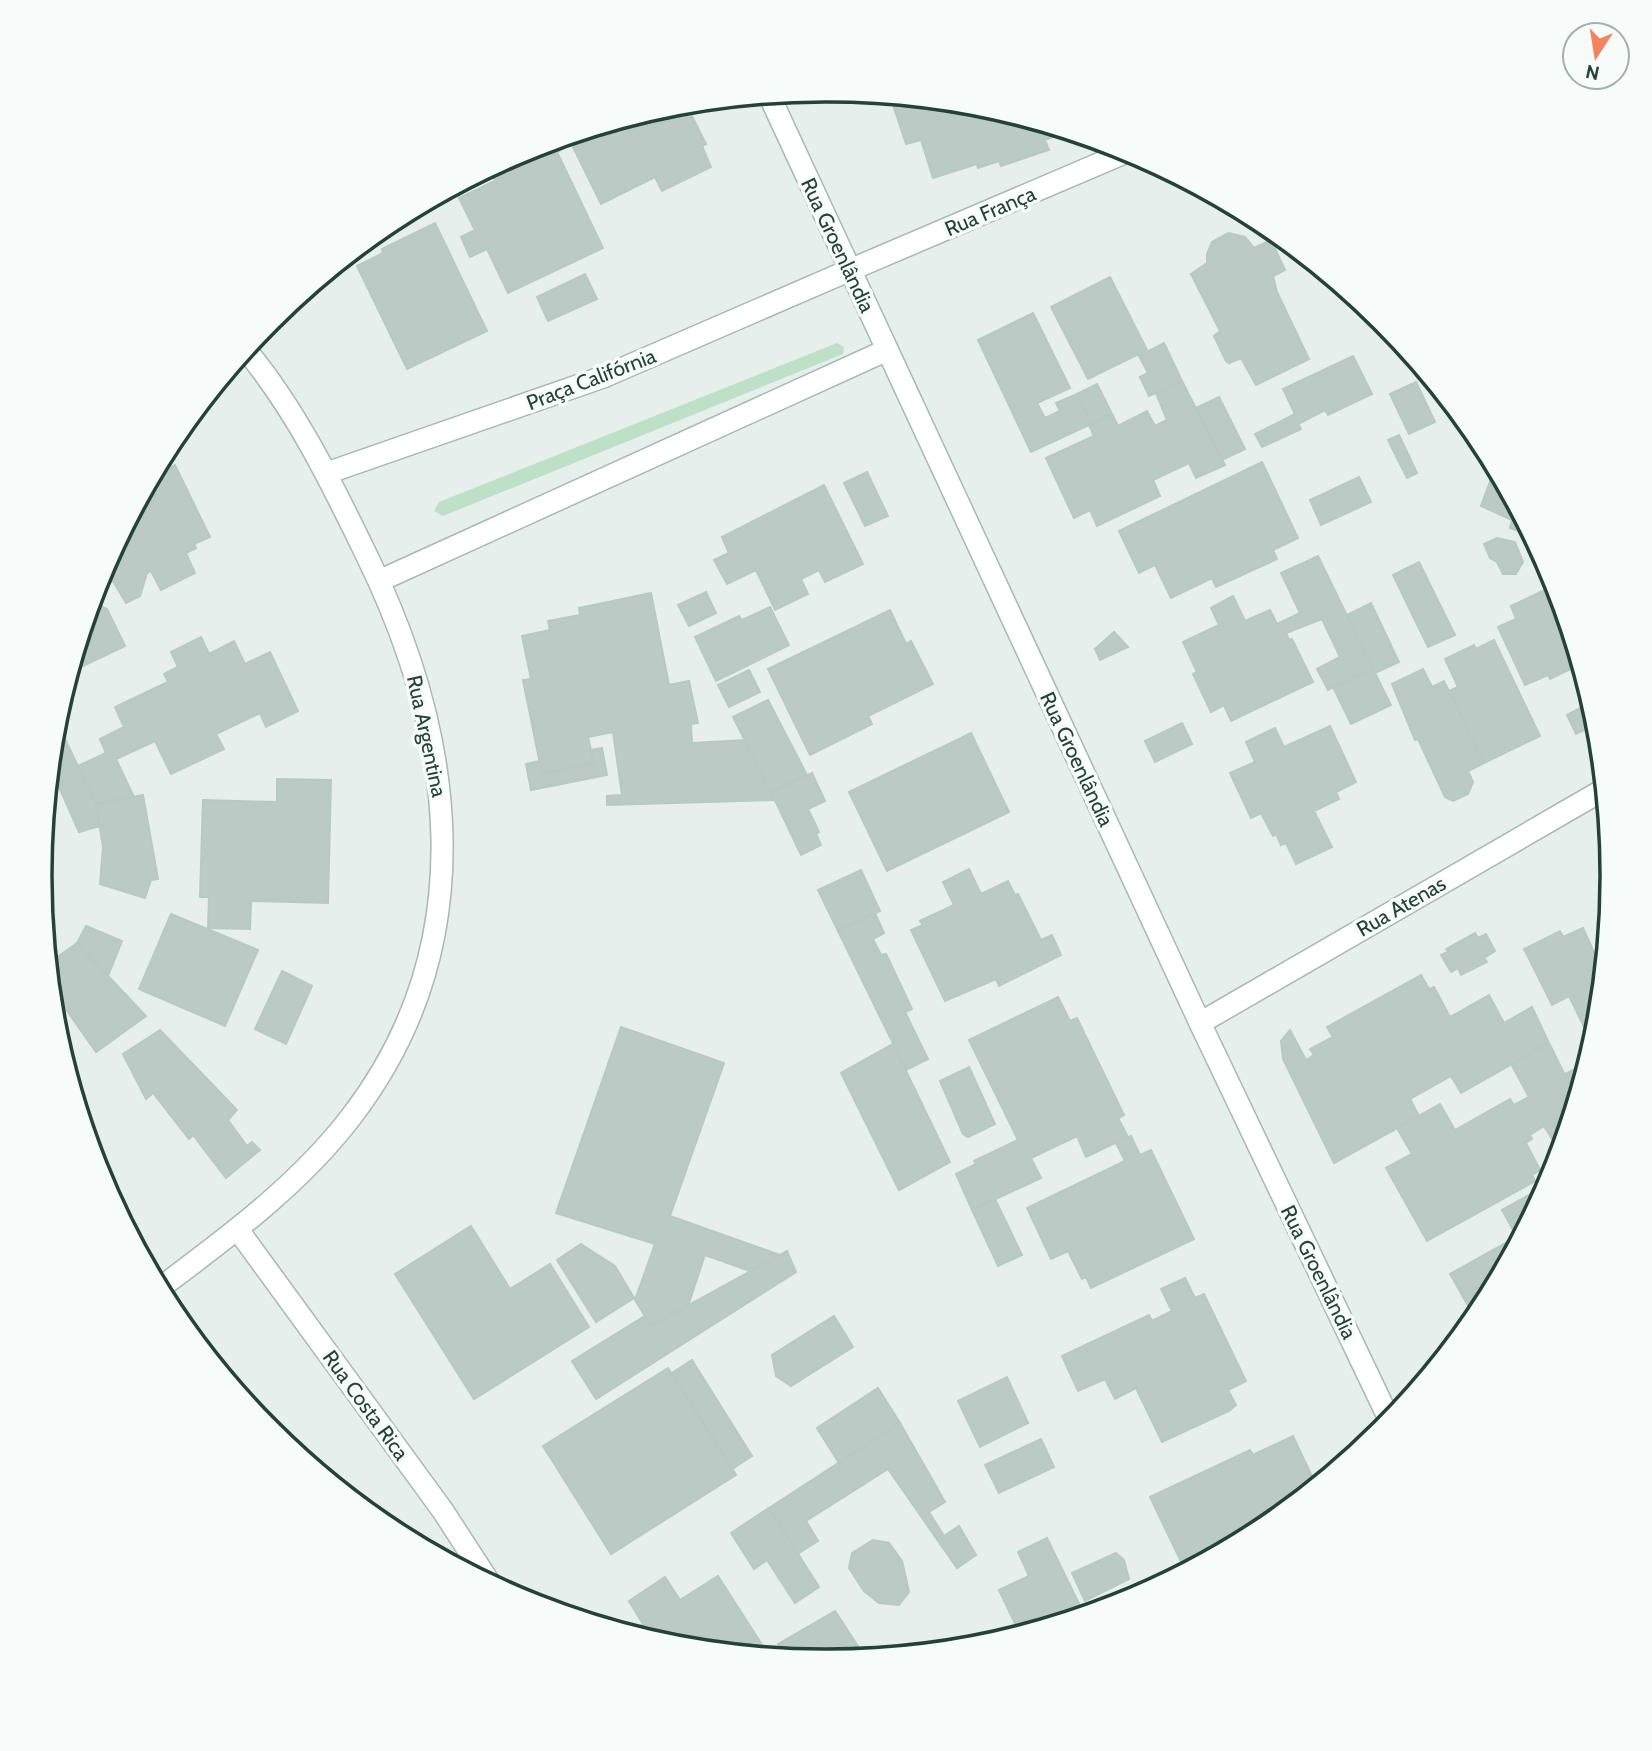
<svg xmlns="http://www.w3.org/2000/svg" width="1652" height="1751" viewBox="0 0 1652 1751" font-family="Cabin,sans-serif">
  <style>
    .green { fill: #bfe0c8 }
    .building { fill: #bbcac4; stroke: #b8c9c2; stroke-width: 2 }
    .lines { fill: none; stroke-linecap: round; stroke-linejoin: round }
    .minor-casing { stroke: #a8b8b2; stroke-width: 24 }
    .tertiary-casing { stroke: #a8b8b2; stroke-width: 24 }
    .secondary-casing { stroke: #a4bbb3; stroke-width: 24 }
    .minor { stroke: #fff; stroke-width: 21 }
    .tertiary { stroke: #fff; stroke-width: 21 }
    .secondary { stroke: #fff; stroke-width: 21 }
    .labels { text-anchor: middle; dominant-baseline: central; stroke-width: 7; stroke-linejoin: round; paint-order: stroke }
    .street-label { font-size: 21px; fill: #24423a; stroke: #f7fbf9 }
    .rim { fill: none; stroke: #24423a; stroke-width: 3.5 }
  </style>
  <rect width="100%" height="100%" fill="#e6efeb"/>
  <!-- green -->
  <path class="green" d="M837,343l7,4 -1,7 -400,162 -9,-5 5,-9z"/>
  <!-- building -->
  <g class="building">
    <path d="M914,98l66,7 70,21 3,11 -8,3 4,10 -48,16 -2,-5 -21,7 -1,-4 -44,14 -12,-38 -15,4 -13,-39z"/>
    <path d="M681,104l7,14 4,-2 14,28 -4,2 9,21 -49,24 -7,-14 -54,27 -30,-61 33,-17z"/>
    <path d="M569,136l3,8 -15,8 46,96 -95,45 -21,-44 -17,8 -9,-20 14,-7 -16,-32 36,-17 -6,-12 37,-20z"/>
    <path d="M435,223l52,108 -80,38 -50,-103 26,-13 -1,-4z"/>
    <path d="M1228,233l17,4 9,11 17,-8 14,30 -12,6 4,16 32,67 -53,26 -15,-27 -12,5 -3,-2 -12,-25 6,-5 -29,-57 16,-11v-9l5,-12z"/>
    <path d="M585,274l12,25 -49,22 -11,-24z"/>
    <path d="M1110,277l37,73 -59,29 -37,-72z"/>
    <path d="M1033,313l37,75 -33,15 8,15 15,-7 -4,-8 21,-9 14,30 -60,28 -53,-112z"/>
    <path d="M1164,343l18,38 -33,15 -9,-19 8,-4 -9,-17z"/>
    <path d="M1353,356l19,38 -44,21 -3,-5 -27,14 3,5 -39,18 -7,-13 40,-20 -12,-25z"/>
    <path d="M1182,381l43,84 -29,13 -7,-15 -36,17 7,16 -63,30 -7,-16 -16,8 -28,-60 48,-22 -5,-11 23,-11 6,12 29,-15 8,15 12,-6 -11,-27z"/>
    <path d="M1416,382l19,40 -26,12 -19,-40z"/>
    <path d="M1097,384l15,30 -21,10 -14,-30z"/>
    <path d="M1219,397l26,52 -23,11 -26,-52z"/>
    <path d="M1399,435l18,38 -10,5 -19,-38z"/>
    <path d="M1262,462l36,76 -25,12 4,9 -61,28 -4,-9 -41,20 -16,-33 -16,8 -20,-42z"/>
    <path d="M175,465l35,72 -16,7 2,4 -10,5 9,20 -34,17 -10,-19 -4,2 -7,23 -14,7 -13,-22 -16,7 3,-14 57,-105 2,4z"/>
    <path d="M867,472l21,44 -23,10 -21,-43z"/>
    <path d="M1359,477l12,25 -50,23 -11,-25z"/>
    <path d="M1491,479l11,3 48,90 -5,2 -20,-41 -15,-5 2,-8 -31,-14z"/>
    <path d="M824,485l39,79 -38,18 -6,-12 -18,9 7,15 -33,16 -19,-40 -29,14 -13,-24 15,-7 -7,-16z"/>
    <path d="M1497,538l18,4 8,20 -7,12h-13l-6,-12 -7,-4 -6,-14z"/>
    <path d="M1318,556l55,113 -45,21 -11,-21 23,-12 -18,-38 -36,14 3,7 3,-1 21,43 -82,39 -7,-16 -13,7 -18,-38 4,-2 -14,-30 36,-17 -8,-17 22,-12 12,25 25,-11 7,14 23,-11 -19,-40z"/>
    <path d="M1419,562l36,73 -27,12 -35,-72z"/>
    <path d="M1555,585l24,80 -29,14 -2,-4 -23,10 -27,-58 18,-8 -5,-13z"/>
    <path d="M706,592l10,21 -27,13 -11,-21z"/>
    <path d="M651,593l18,92 20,-4 9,42 -7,1 1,19 53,-3 30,60 -168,5v-9l15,-1 -9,-63 -25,5 6,26 -52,11 -19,-94 8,-1 -9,-43 28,-6 -2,-9 32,-6 -1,-7z"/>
    <path d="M92,602l15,7 18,37 -55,26z"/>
    <path d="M1371,603l28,59 -24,11 -28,-58z"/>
    <path d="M770,607l19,38 -73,36 -21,-44 44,-21 3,4z"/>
    <path d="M890,610l16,34 5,-3 22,43 -65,32 4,8 -62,31 -42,-86z"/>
    <path d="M1114,632l14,15 -28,13 -5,-11z"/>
    <path d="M201,637l8,17 25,-13 11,23 25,-12 28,59 -32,16 -6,-14 -44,21 8,15 -53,25 -16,-33 -39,18 18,38 -38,7 -18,-38 28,-13 -6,-14 24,-12 -9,-20 53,-25 -4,-8 14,-7 -7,-15z"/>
    <path d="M1494,640l46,96 -56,27 -35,-72 9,-4 -13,-28 29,-14 2,4z"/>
    <path d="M1373,669l18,36 -40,19 -18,-37z"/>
    <path d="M1423,669l9,18 12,-6 40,82 -16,8 5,11 -5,12 -15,7 -8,-4 -27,-58 -3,1 -23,-56z"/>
    <path d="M749,670l11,22 -31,15 -11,-22z"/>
    <path d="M1588,694l9,30 -21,10 -9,-19 21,-11 -4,-8z"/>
    <path d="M768,700l39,75 -36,17 -38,-75z"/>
    <path d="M56,720l40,84 4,22 -21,6 -28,-63z"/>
    <path d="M1182,723l10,21 -37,18 -10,-21z"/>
    <path d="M1330,726l26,56 -20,10 3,7 -25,12 18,36 -36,17 -10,-21 -5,2 -5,-11 -3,2 -12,-23 -10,5 -21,-45 25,-11 -9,-20 29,-14 9,19z"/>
    <path d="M971,733l38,79 -122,59 -38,-79z"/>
    <path d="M602,748l5,27 -76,15 -5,-26 13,-3 3,13 52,-11 -3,-13z"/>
    <path d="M812,773l13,28 -17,8 11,23 -3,2 5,11 -20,10 -30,-63z"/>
    <path d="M277,779l54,1 -3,123 -77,-2 -1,28 -42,-1 1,-31h-9l3,-97 74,2z"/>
    <path d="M143,795l15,84 -7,1 -6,18 -45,-14 3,-37 -7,-43z"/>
    <path d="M969,869l12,25 27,-13 7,14 3,-1 23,46 11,-5 9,20 -62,31 -3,-7 -51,22 -34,-71 12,-5 -3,-4 34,-16 -11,-23z"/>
    <path d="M861,870l19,41 -42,20 -20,-41z"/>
    <path d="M875,913l9,20 -11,6 8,16 5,-1 26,55 -7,3 23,47 -22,11 -68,-139z"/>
    <path d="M171,914l87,36 -33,76 -86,-37z"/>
    <path d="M86,926l36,15 -14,35 -31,-33z"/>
    <path d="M1583,928l19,42 -5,58 -10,5 -18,-37 -17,9 -28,-56 36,-18 3,6z"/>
    <path d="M1475,933l3,5 8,-4 9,17 -11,7 3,4 -26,13 -3,-7 -7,4 -10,-17 7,-3 -2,-3z"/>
    <path d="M77,943l69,73 -50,36 -45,-64 -2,-25z"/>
    <path d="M282,971l30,15 -26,58 -31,-15z"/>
    <path d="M1421,975l8,14 5,-2 16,30 39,-22 15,28 28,-16 17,36 -88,50 -10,-17 -41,23 9,17 -85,47 -51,-104 -2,-18 9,-11 16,30 8,-5 -4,-6 23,-12 -6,-10z"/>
    <path d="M1058,997l12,24 7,-3 47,97 -6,3 10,19 -42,20 -9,-21 -46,22 10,20 -69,32 -16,-36 20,-10 -2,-3 44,-21 -49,-100z"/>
    <path d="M621,1027l103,36 -54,153 110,39 -30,16 -45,-16 -17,51 -37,20 -16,-26 20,-56 -99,-31z"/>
    <path d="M160,1030l77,80 -9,10 19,26 5,-4 8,8 -34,28 -33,-43 -4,4 -36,-46 -7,6 -23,-45z"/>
    <path d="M1549,1043l27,54 -12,40 -10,5 -10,-16 -14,9 2,4 -6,4 14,27 -8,5 3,6 -108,60 -41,-73 26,-14 -15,-26 43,-24 15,26 55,-31 4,6 15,-8 -18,-33z"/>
    <path d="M893,1044l57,118 -51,28 -58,-117z"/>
    <path d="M1586,1064l-10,33 -11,-23z"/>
    <path d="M969,1067l26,57 -27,13 -5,-3 -23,-53z"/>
    <path d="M1131,1136l9,19 11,-5 43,89 -103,49 -5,-11 -4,2 -14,-28 -17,8 -24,-51 98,-47 -9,-18z"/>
    <path d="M1547,1185l-22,41 -11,6 -12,-22z"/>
    <path d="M995,1199l27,56 -24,11 -26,-56z"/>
    <path d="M471,1226l39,63 40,-25 39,63 -115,72 -79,-125z"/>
    <path d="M1520,1235l-41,77 -4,6 -25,-44z"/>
    <path d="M581,1244l34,22 19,32 -38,24 -39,-62z"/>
    <path d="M787,1251l9,21 -200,127 -24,-38 73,-45 6,10z"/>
    <path d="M1185,1278l10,20 9,-4 42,87 -18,9 8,15 -7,6 -67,31 -26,-54 -21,11 -10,-20 -27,12 -16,-35 87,-41 3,6 20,-10 -11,-22z"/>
    <path d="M834,1316l19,31 -62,39 -15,-10 -4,-21z"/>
    <path d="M692,1360l60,96 -20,13 -60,-96z"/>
    <path d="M668,1368l68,107 -125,79 -68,-108z"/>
    <path d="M1007,1377l21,46 -48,24 -22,-46z"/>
    <path d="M878,1388l22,35 -61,40 -22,-35z"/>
    <path d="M900,1423l45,79 -16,10 15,24 15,-10 17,29 -19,13 -69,-99 -82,52 12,20 -21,13 -28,-46z"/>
    <path d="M1293,1436l23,49 -54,44 -77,41 -35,-73 100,-47 3,5z"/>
    <path d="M1041,1439l13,28 -55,26 -14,-28z"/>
    <path d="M769,1508l50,79 -24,16 -28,-43 -13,9 -23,-36z"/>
    <path d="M1047,1538l37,76 -64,20 -21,-44 30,-14 -11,-24z"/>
    <path d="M873,1540l16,3 13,18 7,31 -10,13 -20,-2 -15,-12 -15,-23 3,-15z"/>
    <path d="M1116,1553l8,7 5,19 -44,22 -13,-28z"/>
    <path d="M718,1576l50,78 -96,-8 -43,-13 14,-9 -14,-23 36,-24 15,23z"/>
    <path d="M835,1611l17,26 -36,23 -30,-3 -8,-13z"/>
    <path d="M852,1637l13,20 -49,3z"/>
  </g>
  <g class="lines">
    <defs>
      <g id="minor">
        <path d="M850,270l279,-119"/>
        <path d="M1200,1023l403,-233"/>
        <path d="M238,1230l205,281 46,71"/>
      </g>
      <g id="tertiary">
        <path d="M327,473l276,-96 247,-107"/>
        <path d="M379,581l508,-231"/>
        <path d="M160,1288c68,-51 139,-103 191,-171 133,-173 105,-381 14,-565 -34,-70 -69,-142 -119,-202"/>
      </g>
      <path id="secondary" d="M769,95l431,928 190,398"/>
    </defs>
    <!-- minor casing -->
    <use href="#minor" class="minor-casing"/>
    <!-- tertiary casing -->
    <use href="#tertiary" class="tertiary-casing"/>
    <!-- secondary casing -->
    <use href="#secondary" class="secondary-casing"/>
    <!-- minor -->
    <use href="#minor" class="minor"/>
    <!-- tertiary -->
    <use href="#tertiary" class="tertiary"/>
    <!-- secondary -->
    <use href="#secondary" class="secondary"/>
  </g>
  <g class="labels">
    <!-- street labels -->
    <g class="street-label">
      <text transform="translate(990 211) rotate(-23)">Rua França</text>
      <text transform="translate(838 245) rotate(65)">Rua Groenlândia</text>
      <text transform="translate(591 379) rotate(-21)">Praça Califórnia</text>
      <text transform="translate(427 736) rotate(78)">Rua Argentina</text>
      <text transform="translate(1077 759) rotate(65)">Rua Groenlândia</text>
      <text transform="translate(1401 906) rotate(-30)">Rua Atenas</text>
      <text transform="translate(1319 1272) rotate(64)">Rua Groenlândia</text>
      <text transform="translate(366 1405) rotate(54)">Rua Costa Rica</text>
    </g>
  </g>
  <!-- crop -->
  <path d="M0 0H1652V1751H0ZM825 102H827A773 773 0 0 1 1600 875V876A773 773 0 0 1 827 1649H825A773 773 0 0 1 52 876V875A773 773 0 0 1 825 102Z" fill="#f7fbf9" fill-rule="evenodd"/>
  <path class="rim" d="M825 102H827A773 773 0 0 1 1600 875V876A773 773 0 0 1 827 1649H825A773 773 0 0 1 52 876V875A773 773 0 0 1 825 102Z"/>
  <!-- north arrow -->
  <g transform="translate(1596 56) rotate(192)"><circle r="33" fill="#f7fbf9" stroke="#a3b1ad" stroke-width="2"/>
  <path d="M0-5L12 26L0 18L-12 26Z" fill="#f4845f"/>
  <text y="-10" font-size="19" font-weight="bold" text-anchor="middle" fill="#24423a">N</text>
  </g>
</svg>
